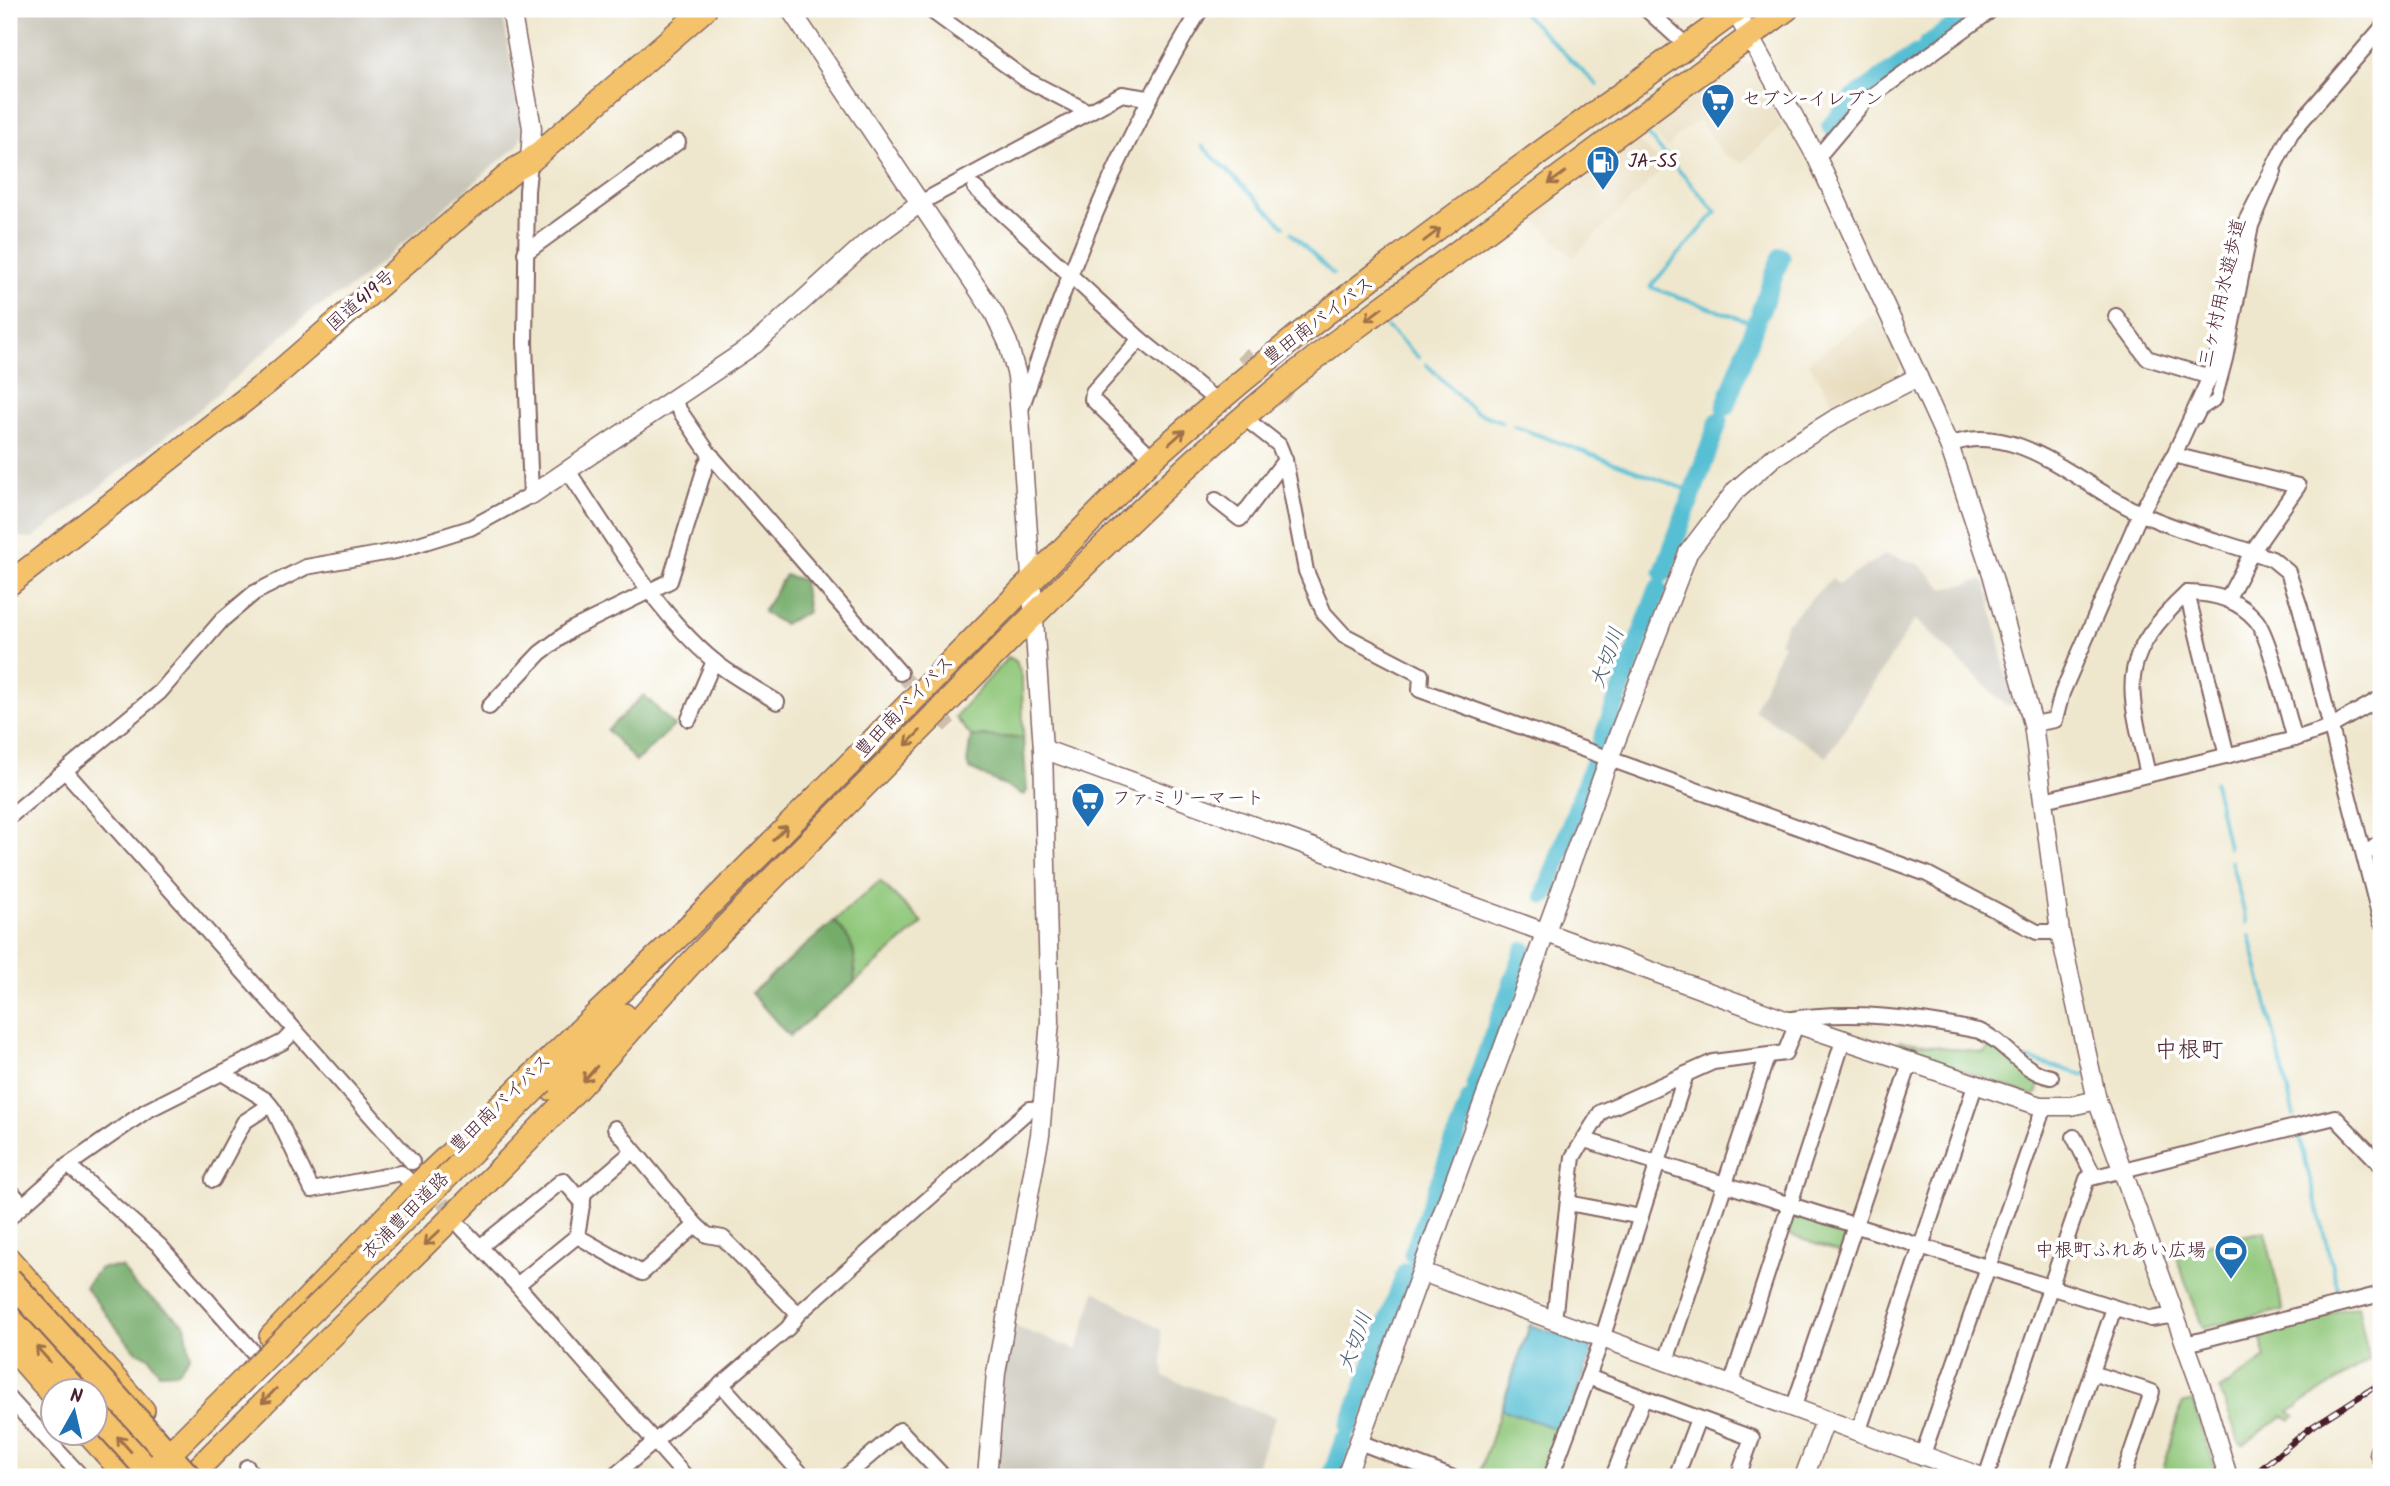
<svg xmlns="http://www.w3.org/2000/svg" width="2390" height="1486" viewBox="0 0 2390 1486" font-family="Kalam,'Klee One',sans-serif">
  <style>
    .built { fill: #e7daba }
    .industrial { fill: #c8c4b8 }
    .green { fill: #90c77a; stroke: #6d7352; stroke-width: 2 }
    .forest { fill: #74ac6a; stroke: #5f664a; stroke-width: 2 }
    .water { fill: #56bfd3; stroke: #506f7f; stroke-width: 2 }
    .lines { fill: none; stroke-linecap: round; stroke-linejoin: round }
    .stream { stroke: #56bfd3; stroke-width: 3.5 }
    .river { stroke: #56bfd3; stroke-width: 19 }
    .minor-tunnel { stroke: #cebfad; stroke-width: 14; stroke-dasharray: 14 7; stroke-linecap: butt }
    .pedestrian-casing { stroke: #846564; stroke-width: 14 }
    .minor-casing { stroke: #846564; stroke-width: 18 }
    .tertiary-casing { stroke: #846564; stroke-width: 21 }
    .primary-casing { stroke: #846564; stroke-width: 24 }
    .trunk-casing { stroke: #846564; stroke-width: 26 }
    .motorway-casing { stroke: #846564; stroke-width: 28 }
    .pedestrian { stroke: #fff; stroke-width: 10 }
    .minor { stroke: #fff; stroke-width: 14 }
    .tertiary { stroke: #fff; stroke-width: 18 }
    .primary { stroke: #f4c26a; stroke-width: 21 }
    .trunk { stroke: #f4c26a; stroke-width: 23 }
    .motorway { stroke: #f4c26a; stroke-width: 24 }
    .rail-casing { stroke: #4a1f2b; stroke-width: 6 }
    .rail { stroke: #fff; stroke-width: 3.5; stroke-dasharray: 10; stroke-linecap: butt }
    .trunk-bridge-casing { stroke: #846564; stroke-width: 26; stroke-linecap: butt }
    .motorway-bridge-casing { stroke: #846564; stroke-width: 28; stroke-linecap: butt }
    .trunk-bridge { stroke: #f4c26a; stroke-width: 23 }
    .motorway-bridge { stroke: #f4c26a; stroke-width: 24 }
    .oneway { stroke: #9f704a }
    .labels { text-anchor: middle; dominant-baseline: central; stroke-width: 7; stroke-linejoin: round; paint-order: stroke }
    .poi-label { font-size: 19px; fill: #4a1f2b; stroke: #fff; text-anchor: start }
    .street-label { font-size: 19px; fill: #4a1f2b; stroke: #fff }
    .water-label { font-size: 21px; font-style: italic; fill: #4f5f6e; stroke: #fff }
    .quarter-label { font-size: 23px; fill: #4a1f2b; stroke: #fff }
  </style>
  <rect width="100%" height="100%" fill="#fff"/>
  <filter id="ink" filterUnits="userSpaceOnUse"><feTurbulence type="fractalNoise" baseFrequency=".0143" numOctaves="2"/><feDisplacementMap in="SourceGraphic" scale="14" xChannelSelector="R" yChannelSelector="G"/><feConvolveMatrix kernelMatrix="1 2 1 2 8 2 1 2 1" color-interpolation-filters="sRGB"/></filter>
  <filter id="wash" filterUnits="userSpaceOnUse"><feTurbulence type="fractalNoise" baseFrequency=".00686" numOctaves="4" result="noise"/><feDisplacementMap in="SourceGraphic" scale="28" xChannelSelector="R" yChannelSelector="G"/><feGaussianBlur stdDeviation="1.57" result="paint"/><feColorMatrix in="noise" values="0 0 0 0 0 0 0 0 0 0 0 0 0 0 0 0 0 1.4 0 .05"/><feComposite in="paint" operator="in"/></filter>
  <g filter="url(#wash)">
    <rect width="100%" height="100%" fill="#efe7cd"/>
    <!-- built -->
    <g class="built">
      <path d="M1735,60l18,6 29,60 -40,37 -19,-9 -25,-34 -20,15 -10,13 -22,-21z"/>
      <path d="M1637,141l29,25 -93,91 -41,-39z"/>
      <path d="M1876,313l22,42 2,10 -5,14 -57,31 -30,-48z"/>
    </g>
    <!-- industrial -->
    <g class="industrial">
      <path d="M9,9h493l20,123 -4,13 -166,142 -40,23 -120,106 -159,122 -18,-1 -6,5z"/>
      <path d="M1886,554l33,10 25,25 38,-9 5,5 26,120 -5,2 -93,-88 -88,138 -73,-47 29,-66 -4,-2 7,-18 46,-46 6,6z"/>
      <path d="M1095,1291l66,39 3,47 111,40 -22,60h-259l7,-103 10,-49 66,25z"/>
    </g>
    <!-- green -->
    <g class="green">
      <path d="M1008,657l8,4 6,16 1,61 -52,-2 -16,-19z"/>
      <path d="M880,881l43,42 -69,60c2,-29 2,-40 -20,-62z"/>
      <path d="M1991,1038l48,45 -1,9 -5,4 -140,-51 7,-4 84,12 7,-8z"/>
      <path d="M1793,1212l54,15 2,4 -8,22 -54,-19z"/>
      <path d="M2265,1231l18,79 -80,18 -29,-77z"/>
      <path d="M2358,1306l11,54 -80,52 6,4 -4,4 -8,-4 -40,29 -4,-3 -19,-52 46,-32 -8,-29z"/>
      <path d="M2192,1401l24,69 -1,7h-54l21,-73z"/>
      <path d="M1501,1409l61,22 -18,46h-66z"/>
    </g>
    <!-- forest -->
    <g class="forest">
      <path d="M785,575l18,5 5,32 -25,12 -20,-12z"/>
      <path d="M644,695l30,31 -38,35 -29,-31z"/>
      <path d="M971,736l52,2 4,53 -3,4 -54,-26 -3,-6z"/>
      <path d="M834,921c22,22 22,33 20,62l-65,53 -38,-43z"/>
      <path d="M122,1267l13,19 50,38 5,31 -13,17 -18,1 -10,-16 -15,-7 -49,-63 15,-19z"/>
    </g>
    <!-- water -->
    <path class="water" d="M1530,1325l59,19 3,9 -30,78 -61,-22z"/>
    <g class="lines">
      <!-- stream -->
      <g class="stream">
        <path d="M1519,9l78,76"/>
        <path d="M1643,130l73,82 -66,75 106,37"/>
        <path d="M1202,146l82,80"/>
        <path d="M1291,233l42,41"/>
        <path d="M1387,327l32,31"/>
        <path d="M1426,364l48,47 28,11"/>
        <path d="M1514,426l179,66"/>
        <path d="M2214,782l14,66"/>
        <path d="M2231,861l16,62"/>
        <path d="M2250,936l44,180"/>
        <path d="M2028,1059l56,16"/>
        <path d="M2298,1132l40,157"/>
      </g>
      <!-- river -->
      <g class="river">
        <path d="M1927,45l52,-36"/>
        <path d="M1831,126l22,-27 63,-45"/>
        <path d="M1760,312l21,-55"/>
        <path d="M1725,407l31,-85"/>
        <path d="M1663,573l56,-152"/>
        <path d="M1601,743l57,-154"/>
        <path d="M1545,895l50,-136"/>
        <path d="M1475,1085l49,-134"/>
        <path d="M1413,1254l57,-155"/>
        <path d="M1349,1428l57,-156"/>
        <path d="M1331,1477l13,-37"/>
      </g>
    </g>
  </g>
  <g filter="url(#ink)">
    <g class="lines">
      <!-- minor-tunnel -->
      <g class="minor-tunnel">
        <path d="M1242,353l47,45"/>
        <path d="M900,673l50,54"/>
        <path d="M430,1185l27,37"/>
      </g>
      <defs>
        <path id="pedestrian" d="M2197,418l4,-8 15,-10 11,-41 26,-133 23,-54"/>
        <g id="minor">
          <path d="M929,9l96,70 62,32"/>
          <path d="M1646,9l41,37"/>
          <path d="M1817,158l48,-57 128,-92"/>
          <path d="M975,188l165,151 77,62"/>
          <path d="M920,203l202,-109 25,4"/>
          <path d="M525,253l153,-111"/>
          <path d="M2116,316l31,42 63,19"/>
          <path d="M1140,339l-47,53 -1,7 61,59"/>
          <path d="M673,401l35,51 192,221"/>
          <path d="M1021,409c47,-138 103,-276 180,-400"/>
          <path d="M1242,416l37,29 6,15 21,111 18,42 20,22 77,40 -1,15 507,184 110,58h23"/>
          <path d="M1949,445c68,-27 132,42 191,68 42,20 89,30 132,46l16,13 12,35 81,315"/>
          <path d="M2174,455l124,31 -46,66 -24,46"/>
          <path d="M568,471c43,63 87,141 146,190 19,16 43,28 63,41"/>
          <path d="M1216,500l24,19 45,-59"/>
          <path d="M2187,593l40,163"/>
          <path d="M489,707l51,-54 32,-24 98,-48 36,-117 6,-8"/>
          <path d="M689,719l25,-58"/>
          <path d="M2033,724l22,-4 7,-27 78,-179 34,-59 36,-78 11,-32 23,-120 47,-92 90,-104"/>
          <path d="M65,771l347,391"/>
          <path d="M2148,775c-19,-88 -34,-114 39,-182 26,0 51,6 69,27 14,17 31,94 39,119"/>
          <path d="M2044,800l251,-61 35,-12 51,-29"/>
          <path d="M9,817l151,-125 62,-72 32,-27 52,-26 90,-16 74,-23 61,-33 -6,-152 2,-152 3,-30"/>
          <path d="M2364,855l17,-13"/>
          <path d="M1786,1020c65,-11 129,-2 193,11 28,11 42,41 72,46"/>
          <path d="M222,1073l44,27 8,10 38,80 89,-17 14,14"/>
          <path d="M615,1128l81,97 11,10 16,3 75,76"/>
          <path d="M2074,1137l20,39"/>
          <path d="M1585,1140l566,179 24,-4"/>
          <path d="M68,1165l92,81 95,108"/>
          <path d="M213,1180l31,-58 26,-17"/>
          <path d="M9,1189l14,16 -14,13"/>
          <path d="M1568,1203l73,14"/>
          <path d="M23,1205l44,-39 79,-55 137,-69 11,-11"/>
          <path d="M462,1228l55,57 169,192"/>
          <path d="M577,1236l65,37 54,-48"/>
          <path d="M481,1246l82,-66 20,23"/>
          <path d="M517,1285l60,-49 7,-43 48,-41"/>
          <path d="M1554,1320l19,-163 28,-45 112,-50 72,-9 12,-30"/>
          <path d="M2186,1344l195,-50"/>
          <path d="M1666,1361l101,-304"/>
          <path d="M2092,1373l60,19 -29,85"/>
          <path d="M1588,1377l164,61 -14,39"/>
          <path d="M721,1384l83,93"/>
          <path d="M1731,1385l113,-347"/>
          <path d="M9,1398l73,79"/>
          <path d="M1793,1409l118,-349"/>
          <path d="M1858,1433l118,-350"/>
          <path d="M1359,1442l92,35"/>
          <path d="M2381,1444l-4,8 4,10"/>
          <path d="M1922,1457l120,-345 -2,-6"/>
          <path d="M247,1467l8,10"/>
          <path d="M613,1477l175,-149 10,-14 232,-205 13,-1"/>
          <path d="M845,1477l55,-47 44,47"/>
          <path d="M1551,1477l51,-138 84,-265"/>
          <path d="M1613,1477l30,-78"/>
          <path d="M1676,1477l22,-58"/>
          <path d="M1986,1477l101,-298 248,-62 46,48"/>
          <path d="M2056,1477l58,-169"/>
        </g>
        <g id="tertiary">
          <path d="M511,9l21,119 -2,33"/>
          <path d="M790,9l204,304 14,30 9,33 26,373 7,272 -10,114 -44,238 -9,104"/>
          <path d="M1735,11l82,147 101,219 31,68 43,129 41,150 27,208 37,168 106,293 25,84"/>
          <path d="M531,495l224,-151 111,-101 54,-40"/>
          <path d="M1043,749l742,271 255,86h31l26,-6"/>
          <path d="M1422,1272l560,205"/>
          <path d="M1346,1477l263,-718 79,-206 48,-63 38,-33 61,-38 83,-42"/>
          <path d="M1804,1477l21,-56"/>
        </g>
        <g id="primary">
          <path d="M9,1258l135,152"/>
          <path d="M9,1346l43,49"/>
          <path d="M87,1434l39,43"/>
        </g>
        <g id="trunk">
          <path d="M9,584l260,-203 173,-150 74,-62 14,-8 175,-152"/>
          <path d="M549,1088l75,-73"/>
          <path d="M271,1337l137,-143 276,-263 469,-473c181,-163 389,-305 585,-449"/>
          <path d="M190,1477c122,-125 251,-244 371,-371 49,-51 94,-105 142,-156 91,-95 186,-188 278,-282 113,-113 223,-225 351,-323l455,-336"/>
        </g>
        <path id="motorway" d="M9,1317l68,75"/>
      </defs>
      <!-- pedestrian casing -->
      <use href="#pedestrian" class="pedestrian-casing"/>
      <!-- minor casing -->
      <use href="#minor" class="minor-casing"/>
      <!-- tertiary casing -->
      <use href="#tertiary" class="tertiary-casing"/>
      <!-- primary casing -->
      <use href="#primary" class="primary-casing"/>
      <!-- trunk casing -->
      <use href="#trunk" class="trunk-casing"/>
      <!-- motorway casing -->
      <use href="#motorway" class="motorway-casing"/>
      <!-- pedestrian -->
      <use href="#pedestrian" class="pedestrian"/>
      <!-- minor -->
      <use href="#minor" class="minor"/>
      <!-- tertiary -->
      <use href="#tertiary" class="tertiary"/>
      <!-- primary -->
      <use href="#primary" class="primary"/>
      <!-- trunk -->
      <use href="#trunk" class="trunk"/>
      <!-- motorway -->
      <use href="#motorway" class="motorway"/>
      <defs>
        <path id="rail" d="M2251,1477l59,-49 71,-45"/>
      </defs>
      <!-- rail casing -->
      <use href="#rail" class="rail-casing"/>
      <!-- rail -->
      <use href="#rail" class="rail"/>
      <defs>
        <path id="trunk-bridge" d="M155,1468l387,-386"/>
        <g id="motorway-bridge">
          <path d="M9,1279l180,198"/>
          <path d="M94,1411l60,66"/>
        </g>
      </defs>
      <!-- trunk-bridge casing -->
      <use href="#trunk-bridge" class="trunk-bridge-casing"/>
      <!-- motorway-bridge casing -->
      <use href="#motorway-bridge" class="motorway-bridge-casing"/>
      <!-- trunk-bridge -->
      <use href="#trunk-bridge" class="trunk-bridge"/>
      <!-- motorway-bridge -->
      <use href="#motorway-bridge" class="motorway-bridge"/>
    </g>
    <!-- one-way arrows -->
    <defs><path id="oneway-shaft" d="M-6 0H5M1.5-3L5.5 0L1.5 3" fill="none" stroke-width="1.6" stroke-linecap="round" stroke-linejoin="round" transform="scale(1.75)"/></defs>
    <g class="oneway">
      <use href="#oneway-shaft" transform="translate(1557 178) rotate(144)"/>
      <use href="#oneway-shaft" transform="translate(1432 235) rotate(-37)"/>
      <use href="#oneway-shaft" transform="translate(1374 314) rotate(143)"/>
      <use href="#oneway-shaft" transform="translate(1177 437) rotate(-42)"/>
      <use href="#oneway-shaft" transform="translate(913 738) rotate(135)"/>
      <use href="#oneway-shaft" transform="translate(780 833) rotate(-45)"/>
      <use href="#oneway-shaft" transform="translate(590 1074) rotate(132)"/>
      <use href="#oneway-shaft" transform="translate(432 1238) rotate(136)"/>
      <use href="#oneway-shaft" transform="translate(43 1354) rotate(-132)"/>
      <use href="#oneway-shaft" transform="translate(269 1396) rotate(134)"/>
      <use href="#oneway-shaft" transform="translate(124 1444) rotate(-132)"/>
    </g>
  </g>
  <!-- icons -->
  <defs>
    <symbol id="supermarket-pin" viewBox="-11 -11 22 30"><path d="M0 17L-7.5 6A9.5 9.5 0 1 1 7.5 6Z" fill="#1f6fb2" stroke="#fff"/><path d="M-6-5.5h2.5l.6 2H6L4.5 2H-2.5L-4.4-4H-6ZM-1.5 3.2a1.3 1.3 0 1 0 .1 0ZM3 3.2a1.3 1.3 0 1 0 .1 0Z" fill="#fff"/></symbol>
    <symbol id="fuel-pin" viewBox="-11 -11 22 30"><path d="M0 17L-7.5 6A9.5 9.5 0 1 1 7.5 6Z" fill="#1f6fb2" stroke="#fff"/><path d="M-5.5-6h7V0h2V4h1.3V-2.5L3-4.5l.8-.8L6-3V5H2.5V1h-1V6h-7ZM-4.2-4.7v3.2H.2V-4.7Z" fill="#fff"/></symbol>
    <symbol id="stadium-pin" viewBox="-11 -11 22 30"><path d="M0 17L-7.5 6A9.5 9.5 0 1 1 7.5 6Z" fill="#1f6fb2" stroke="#fff"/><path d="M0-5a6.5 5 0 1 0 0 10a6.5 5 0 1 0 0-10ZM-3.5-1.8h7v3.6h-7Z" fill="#fff"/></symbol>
  </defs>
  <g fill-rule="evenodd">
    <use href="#supermarket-pin" x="1699" y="81" width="38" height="52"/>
    <use href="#fuel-pin" x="1584" y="143" width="38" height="52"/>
    <use href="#supermarket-pin" x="1069" y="780" width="38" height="52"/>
    <use href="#stadium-pin" x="2212" y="1232" width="38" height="52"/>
  </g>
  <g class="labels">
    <!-- poi labels -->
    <g class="poi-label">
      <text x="1742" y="100">セブン-イレブン</text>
      <text x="1628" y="162">JA-SS</text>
      <text x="1112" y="799">ファミリーマート</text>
      <text x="2206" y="1251" text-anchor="end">中根町ふれあい広場</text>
    </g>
    <!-- street labels -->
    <g class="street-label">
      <text transform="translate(2223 293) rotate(-77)">三ヶ村用水遊歩道</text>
      <text transform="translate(361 301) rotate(-41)">国道419号</text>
      <text transform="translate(1319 321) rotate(-37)">豊田南バイパス</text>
      <text transform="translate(905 707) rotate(-46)">豊田南バイパス</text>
      <text transform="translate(501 1104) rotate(-44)">豊田南バイパス</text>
      <text transform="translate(406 1216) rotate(-45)">衣浦豊田道路</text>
    </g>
    <!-- water labels -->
    <g class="water-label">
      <text transform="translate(1608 658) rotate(-70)">大切川</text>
      <text transform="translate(1356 1342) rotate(-70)">大切川</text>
    </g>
    <!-- quarter labels -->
    <g class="quarter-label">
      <text x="2189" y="1051">中根町</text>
    </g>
  </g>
  <!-- margin -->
  <rect width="2390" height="1486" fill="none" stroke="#fff" stroke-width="35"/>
  <!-- north arrow -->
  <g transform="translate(74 1412) rotate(8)"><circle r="33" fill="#ffffff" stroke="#b7a5aa" stroke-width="2"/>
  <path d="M0-5L12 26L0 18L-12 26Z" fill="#1f6fb2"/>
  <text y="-10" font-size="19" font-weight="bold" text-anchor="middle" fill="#4a1f2b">N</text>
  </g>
</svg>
